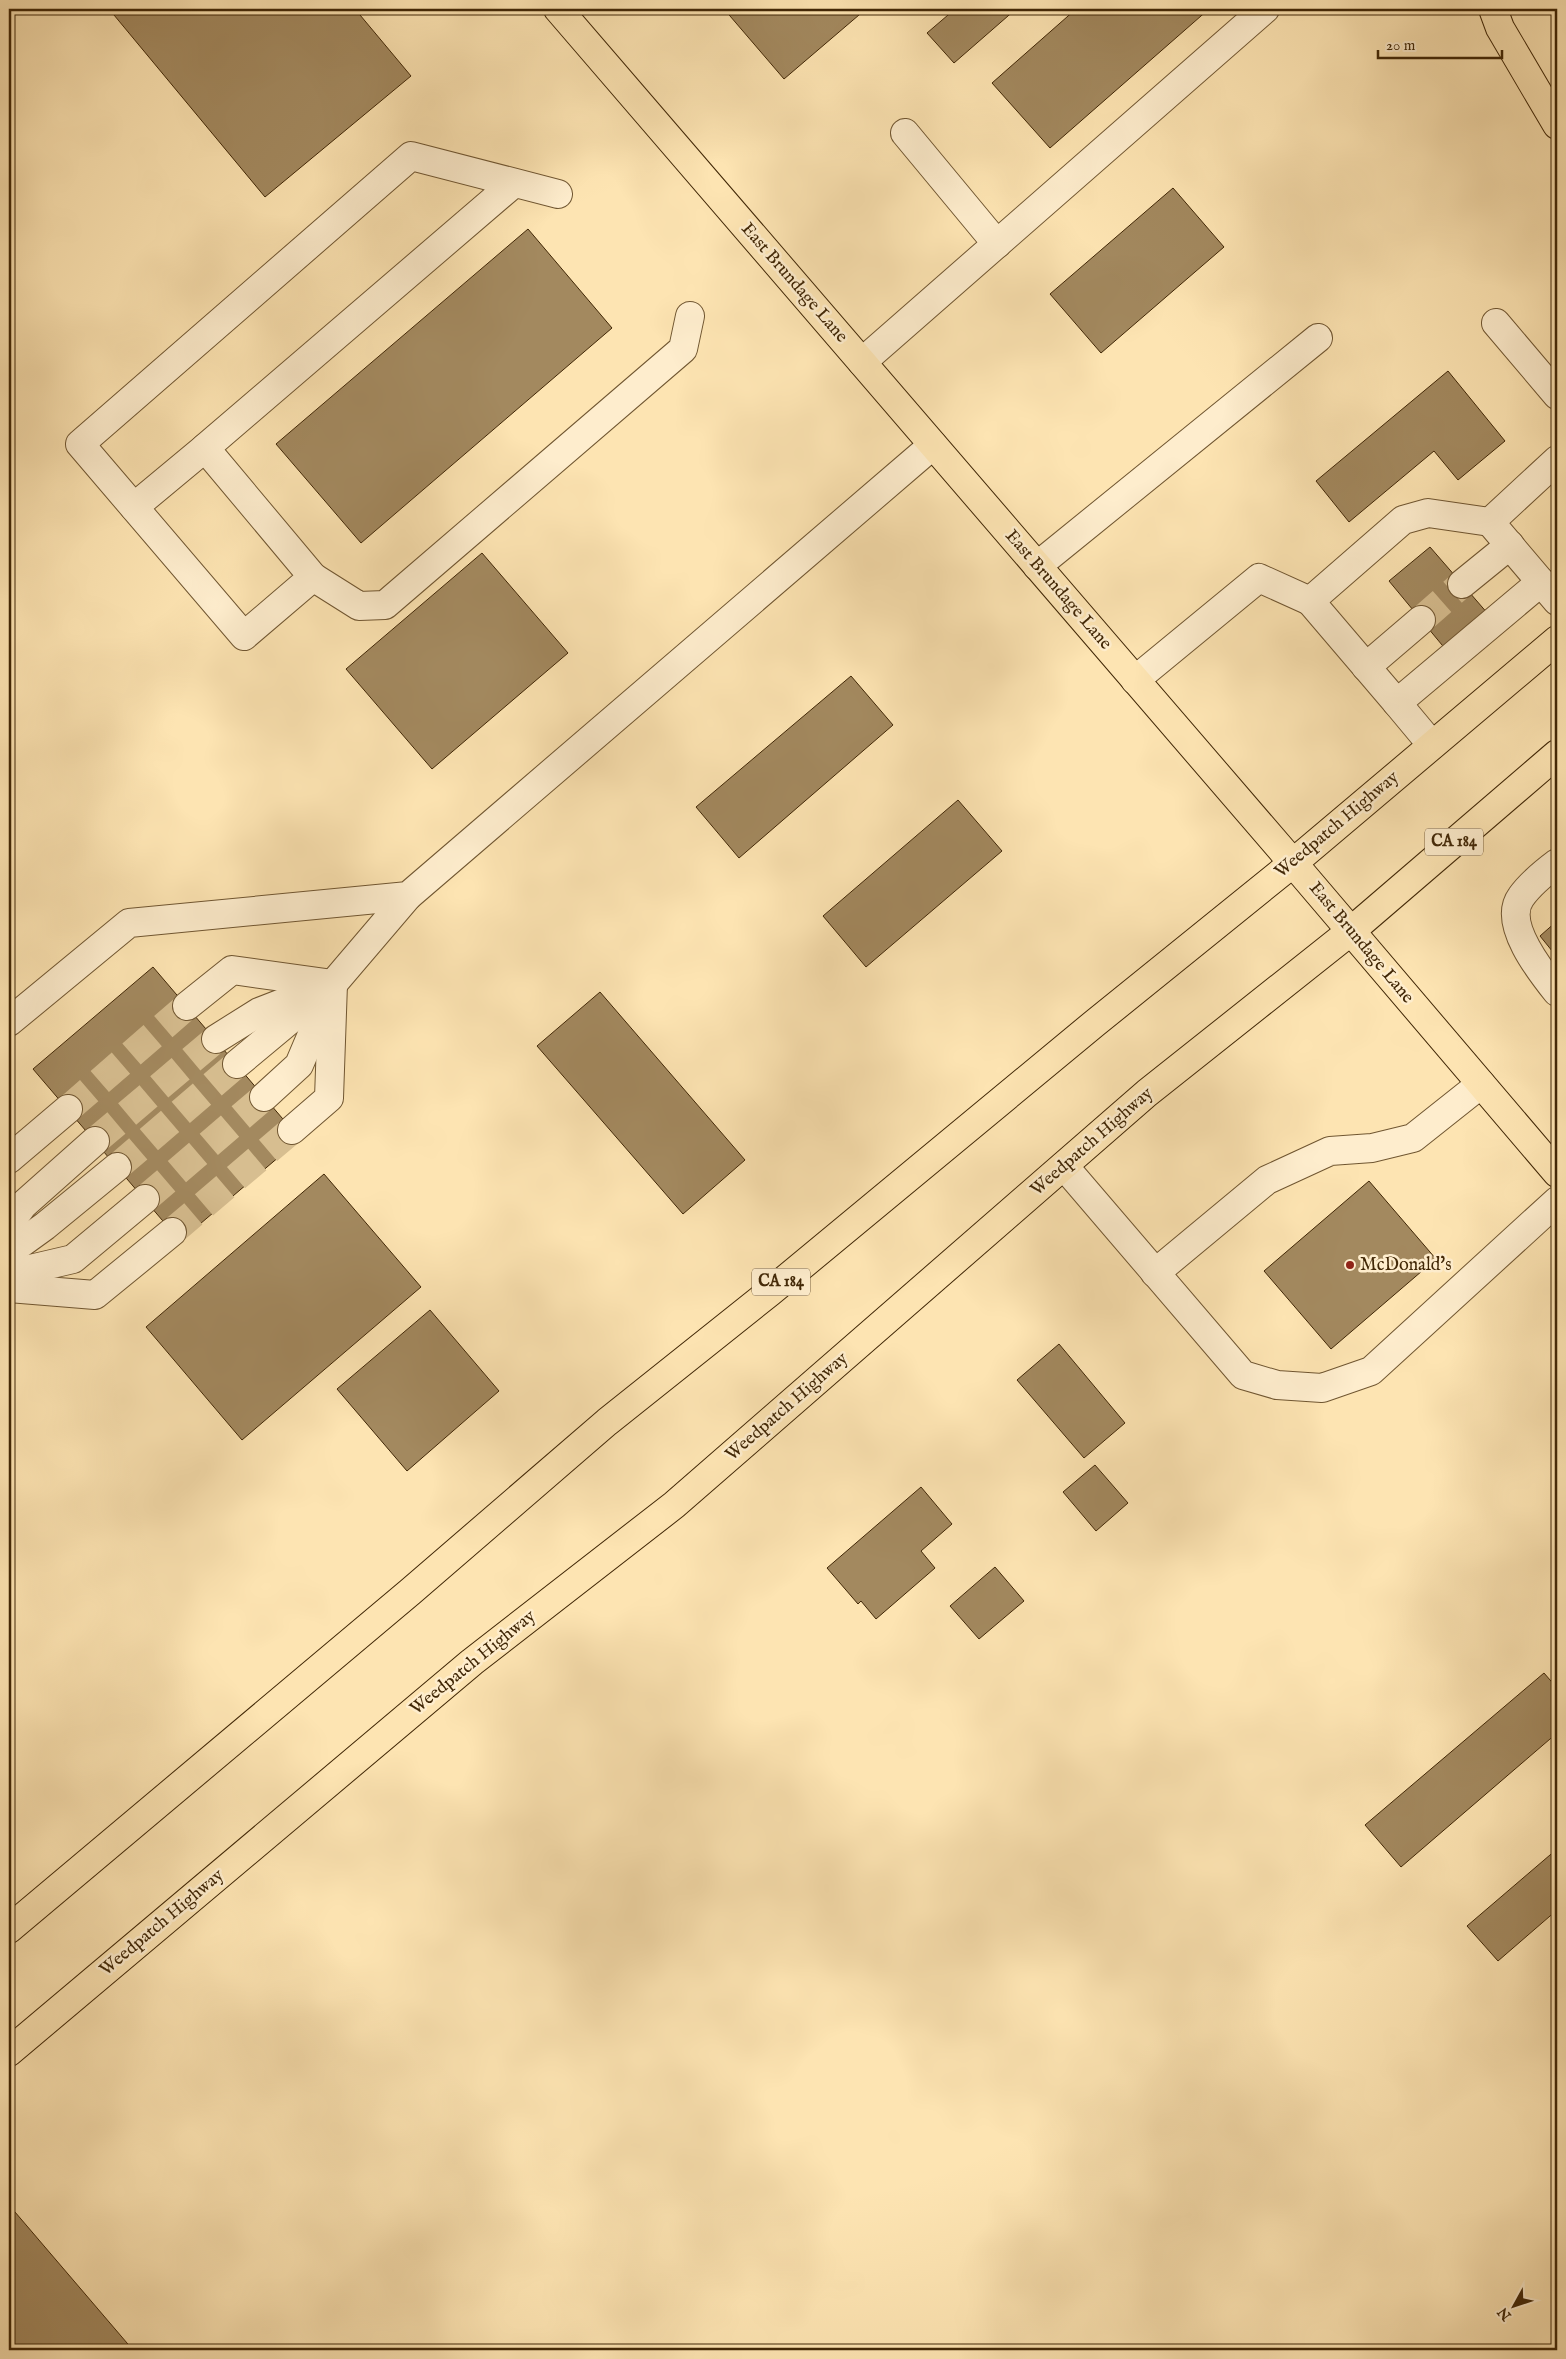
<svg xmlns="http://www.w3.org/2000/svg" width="1566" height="2359" viewBox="0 0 1566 2359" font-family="'IM FELL English',serif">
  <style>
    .building { fill: #a3895f; stroke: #412706 }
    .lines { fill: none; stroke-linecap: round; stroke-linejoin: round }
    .minor-tunnel { stroke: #d7be90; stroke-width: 28; stroke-dasharray: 28 14; stroke-linecap: butt }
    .minor-casing { stroke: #705631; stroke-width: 30 }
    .major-casing { stroke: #412706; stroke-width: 30 }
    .highway-casing { stroke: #412706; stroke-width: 30 }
    .minor { stroke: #feedcd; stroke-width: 28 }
    .major { stroke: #fde4b2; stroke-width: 28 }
    .highway { stroke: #fde4b2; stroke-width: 28 }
    .poi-dot { fill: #8f2418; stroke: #feedcd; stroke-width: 2 }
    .labels { text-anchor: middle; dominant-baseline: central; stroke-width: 5; stroke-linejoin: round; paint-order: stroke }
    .shield { fill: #feedcd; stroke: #7a6242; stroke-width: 1 }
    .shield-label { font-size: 16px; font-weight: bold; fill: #412706 }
    .street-label { font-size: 18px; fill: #412706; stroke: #feedcd }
    .poi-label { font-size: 18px; fill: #412706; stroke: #feedcd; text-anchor: start }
  </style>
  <rect width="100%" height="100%" fill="#fde4b2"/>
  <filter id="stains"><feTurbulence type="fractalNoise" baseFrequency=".004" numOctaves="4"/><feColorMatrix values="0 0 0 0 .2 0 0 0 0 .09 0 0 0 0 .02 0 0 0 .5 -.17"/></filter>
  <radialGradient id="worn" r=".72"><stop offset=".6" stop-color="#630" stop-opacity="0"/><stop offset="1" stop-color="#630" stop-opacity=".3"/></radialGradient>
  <!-- building -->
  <g class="building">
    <path d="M109,9h246l56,67 -146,121z"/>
    <path d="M724,9h142l-82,70z"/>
    <path d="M955,9h61l-62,54 -27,-30z"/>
    <path d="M1076,9h133l-159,139 -58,-65z"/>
    <path d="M1173,188l51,59 -123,106 -51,-59z"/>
    <path d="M528,229l84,99 -251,215 -85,-99z"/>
    <path d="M1448,371l57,70 -47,39 -24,-29 -85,71 -33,-41z"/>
    <path d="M1430,547l59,68 -42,36 -58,-70z"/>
    <path d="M482,553l86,100 -136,116 -86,-100z"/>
    <path d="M851,676l42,49 -154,133 -43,-51z"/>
    <path d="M958,800l44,51 -136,116 -43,-51z"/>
    <path d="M1557,921v36l-17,-21z"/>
    <path d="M153,967l147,172 -120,102 -147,-172z"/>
    <path d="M600,992l145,168 -62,54 -146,-168z"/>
    <path d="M324,1174l97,113 -179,153 -96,-113z"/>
    <path d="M1369,1181l67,78 -105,90 -67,-78z"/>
    <path d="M430,1310l69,81 -92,80 -70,-82z"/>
    <path d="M1059,1344l66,79 -41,35 -67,-78z"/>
    <path d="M1095,1465l33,38 -32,28 -33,-39z"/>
    <path d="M921,1487l31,37 -31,27 14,17 -59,51 -15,-18 -3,3 -31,-36z"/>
    <path d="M995,1567l29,34 -45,38 -29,-33z"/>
    <path d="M1544,1673l13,15v45l-156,134 -36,-42z"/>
    <path d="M1557,1849v61l-59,51 -31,-35z"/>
    <path d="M9,2205l124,145h-124z"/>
  </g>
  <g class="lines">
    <!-- minor-tunnel -->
    <g class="minor-tunnel">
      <path d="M1421,620l41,-36"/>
      <path d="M68,1109l119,-103"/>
      <path d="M95,1141l121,-102"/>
      <path d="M117,1167l120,-103"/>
      <path d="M145,1199l119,-102"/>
      <path d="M172,1232l120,-102"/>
    </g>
    <defs>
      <g id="minor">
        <path d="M905,133l92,111"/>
        <path d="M514,183l-309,265 108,129 -69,59 -164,-192 331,-288 147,38"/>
        <path d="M1496,323l61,72"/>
        <path d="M862,362l403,-353"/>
        <path d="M1557,460l-67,62 67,79"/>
        <path d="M134,507l71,-59"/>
        <path d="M1037,566l281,-228"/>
        <path d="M313,577l46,29 26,-1 298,-256 7,-33"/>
        <path d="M1462,584l48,-39"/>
        <path d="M1310,601l87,102 144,-121"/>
        <path d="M1366,667l55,-47"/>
        <path d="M1135,680l124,-102 51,23 93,-81 25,-7 62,9"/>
        <path d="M1397,703l35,42"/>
        <path d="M1557,863c-12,9 -27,21 -36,34 -19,26 20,75 36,95"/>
        <path d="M187,1006l45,-36 101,14"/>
        <path d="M9,1022l120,-99 279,-27 525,-451"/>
        <path d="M216,1039l43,-27 54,-21"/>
        <path d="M237,1064l96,-80 75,-88"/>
        <path d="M264,1097l35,-32 28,-66"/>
        <path d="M292,1130l37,-32 4,-114"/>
        <path d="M9,1159l59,-50"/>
        <path d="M1064,1166l179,209 34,10 45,3 49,-17 186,-170"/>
        <path d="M9,1224l14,-19 72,-64"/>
        <path d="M9,1252l36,-26 72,-59"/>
        <path d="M1155,1273l112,-93 63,-29 42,-3 41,-10 68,-54"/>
        <path d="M9,1274l64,-15 72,-60"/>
        <path d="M9,1288l86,7 77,-63"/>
      </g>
      <g id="major">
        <path d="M558,9l735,854 264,310"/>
        <path d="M9,1929l401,-337 197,-170 163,-130 325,-269 198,-160 264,-223"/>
        <path d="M9,2052l463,-390 202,-157 473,-412 204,-162 206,-177"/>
      </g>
      <path id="highway" d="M1493,9l7,19 57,97"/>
    </defs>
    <!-- minor casing -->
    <use href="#minor" class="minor-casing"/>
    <!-- major casing -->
    <use href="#major" class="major-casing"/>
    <!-- highway casing -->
    <use href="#highway" class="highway-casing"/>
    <!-- minor -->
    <use href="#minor" class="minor"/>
    <!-- major -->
    <use href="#major" class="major"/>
    <!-- highway -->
    <use href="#highway" class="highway"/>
  </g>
  <!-- markers -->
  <circle class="poi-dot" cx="1350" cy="1265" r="5"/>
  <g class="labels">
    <!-- shield labels -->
    <g class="shield">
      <rect x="1425" y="828.5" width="58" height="27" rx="4"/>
      <rect x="752" y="1268.5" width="58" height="27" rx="4"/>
    </g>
    <g class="shield-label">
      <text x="1454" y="842">CA 184</text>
      <text x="781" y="1282">CA 184</text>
    </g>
    <!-- street labels -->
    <g class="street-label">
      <text transform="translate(794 283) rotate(49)">East Brundage Lane</text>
      <text transform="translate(1058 590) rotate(49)">East Brundage Lane</text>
      <text transform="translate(1337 825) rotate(-40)">Weedpatch Highway</text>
      <text transform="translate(1361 943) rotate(50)">East Brundage Lane</text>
      <text transform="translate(1092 1142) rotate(-41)">Weedpatch Highway</text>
      <text transform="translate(787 1407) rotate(-41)">Weedpatch Highway</text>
      <text transform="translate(473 1663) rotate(-39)">Weedpatch Highway</text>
      <text transform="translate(162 1923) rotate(-40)">Weedpatch Highway</text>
    </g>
    <!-- poi labels -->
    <g class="poi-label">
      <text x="1360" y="1265">McDonald's</text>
    </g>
  </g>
  <!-- margin -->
  <rect width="1566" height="2359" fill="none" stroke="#fde4b2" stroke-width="30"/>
  <rect x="10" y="10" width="1546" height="2339" fill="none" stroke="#412706" stroke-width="2.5"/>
  <rect x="15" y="15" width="1536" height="2329" fill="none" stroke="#412706"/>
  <!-- north arrow -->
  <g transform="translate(1514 2306) rotate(230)" stroke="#feedcd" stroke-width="4" paint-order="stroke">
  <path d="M0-4L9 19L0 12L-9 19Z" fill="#412706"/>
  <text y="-8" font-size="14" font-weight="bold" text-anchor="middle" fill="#412706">N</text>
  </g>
  <!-- scale -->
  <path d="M1378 50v8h124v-8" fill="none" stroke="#412706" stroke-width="2.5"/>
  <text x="1386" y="50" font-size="15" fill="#412706" stroke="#feedcd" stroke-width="4" paint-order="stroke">20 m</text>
  <rect width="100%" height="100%" filter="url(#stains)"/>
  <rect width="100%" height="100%" fill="url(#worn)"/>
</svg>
